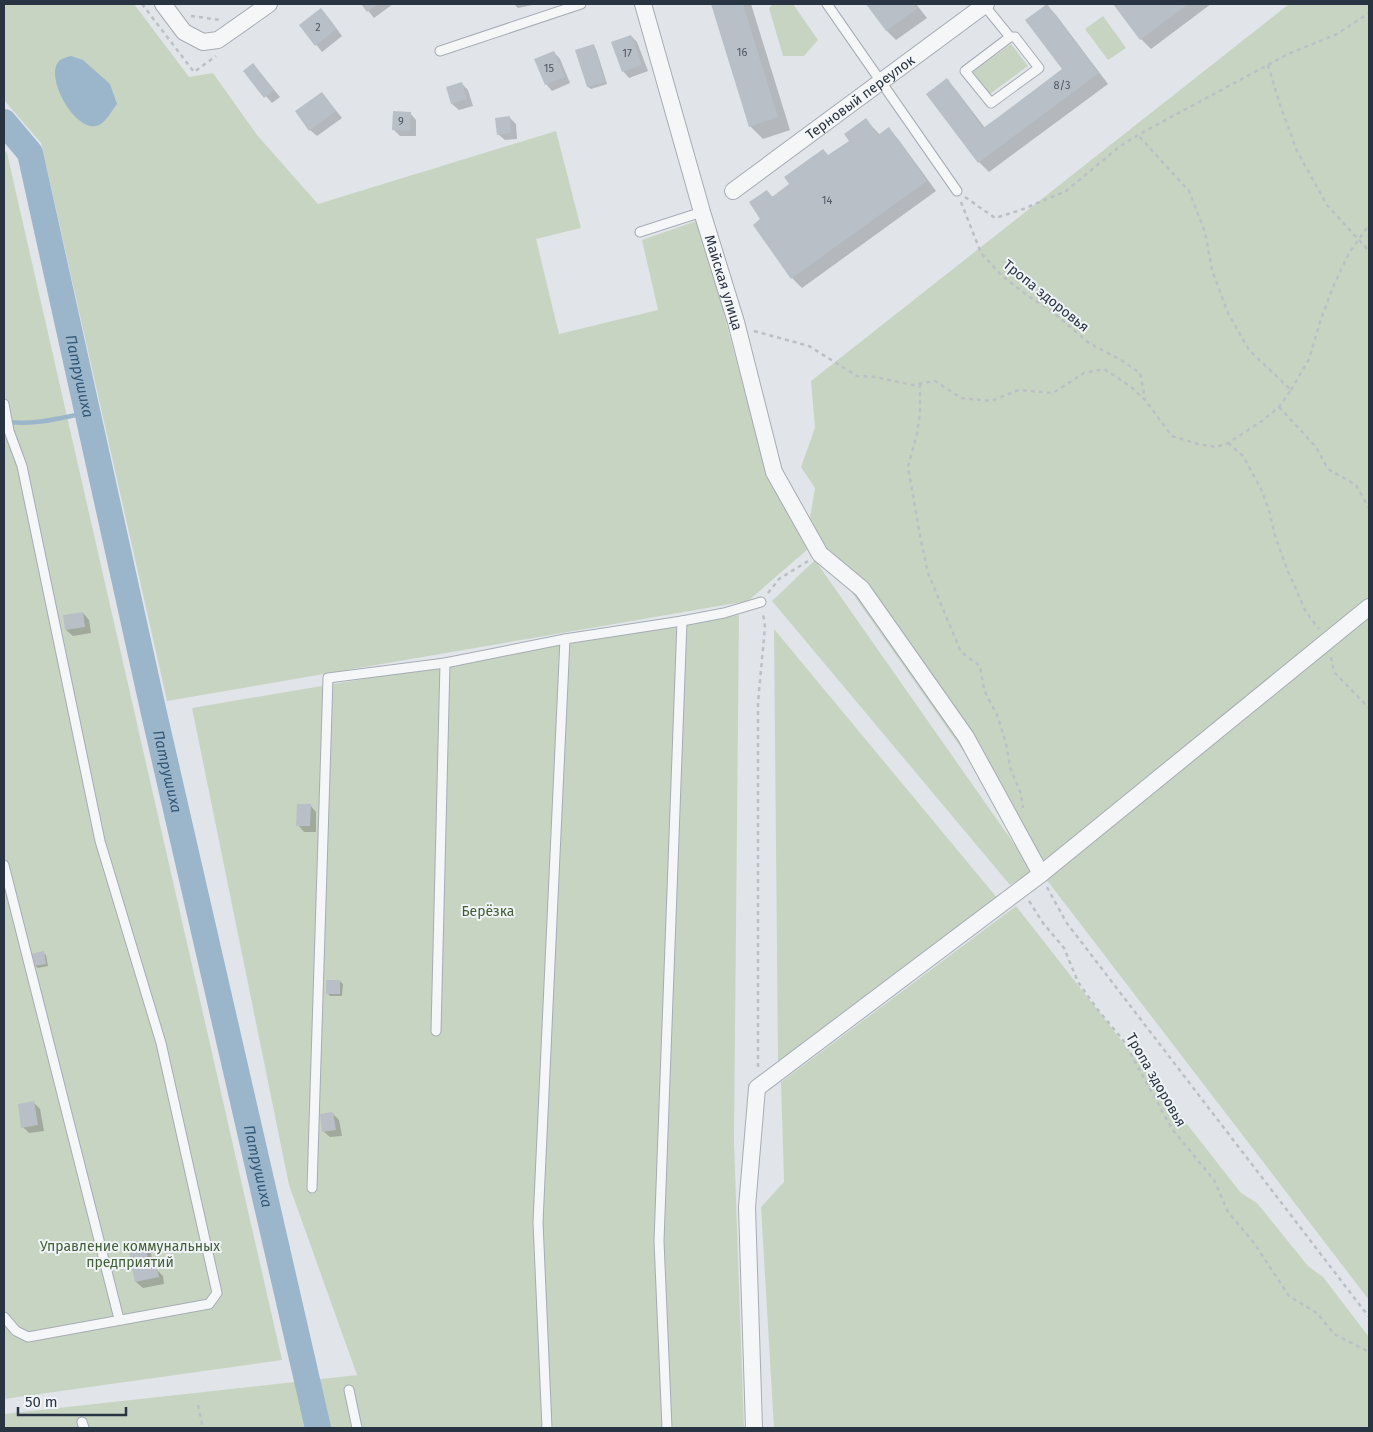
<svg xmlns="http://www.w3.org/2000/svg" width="1373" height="1432" viewBox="0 0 1373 1432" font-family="'Fira Sans',sans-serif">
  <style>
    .green { fill: #c8d4c2 }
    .water { fill: #9bb6cb }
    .shadow { fill: #0003 }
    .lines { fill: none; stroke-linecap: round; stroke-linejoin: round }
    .stream { stroke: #9bb6cb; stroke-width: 4.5 }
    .river { stroke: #9bb6cb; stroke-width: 26 }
    .building { fill: #b8bfc7 }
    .service-casing { stroke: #a6acb4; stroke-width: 11 }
    .minor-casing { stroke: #a6acb4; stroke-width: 18 }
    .path { stroke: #bbc0c5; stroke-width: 2.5; stroke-dasharray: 4 4; stroke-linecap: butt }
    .service { stroke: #f4f6f8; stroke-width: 9 }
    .minor { stroke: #f4f6f8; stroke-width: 16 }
    .labels { text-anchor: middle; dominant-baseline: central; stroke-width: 4; stroke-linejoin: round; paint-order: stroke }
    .number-label { font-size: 11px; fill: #4d5763 }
    .street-label { font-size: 14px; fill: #293442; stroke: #f1f4f7 }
    .park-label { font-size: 14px; fill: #415e36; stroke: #f1f4f7 }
    .water-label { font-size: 15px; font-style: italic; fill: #325777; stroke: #f1f4f7 }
  </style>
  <rect width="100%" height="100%" fill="#e1e5ea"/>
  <!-- green -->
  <g class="green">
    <path d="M4,4h130l55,73 24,-4 44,62 61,69 238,-73 25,97 -45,11 23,95 99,-24 -16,-70 57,-20 68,256 41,73 -60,52 -581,100 -126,-558 -37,-43z"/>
    <path d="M773,4h20l25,36 -14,16h-21l-14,-48z"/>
    <path d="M1289,4h80v594l-327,265 -234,-333 7,-42 -14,-21 14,-39 -4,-47z"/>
    <path d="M1103,16l23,32 -18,12 -23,-31z"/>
    <path d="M1011,44l17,22 -38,28 -17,-22z"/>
    <path d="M4,150l3,3 275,1207 -278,39z"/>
    <path d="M815,560l218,311 -23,14 -238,-284z"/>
    <path d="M739,615l-5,526 10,287h-740v-14l353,-39 -68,-190 -97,-477z"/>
    <path d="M1369,617v683l-323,-421z"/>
    <path d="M774,629l224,270 -220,163z"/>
    <path d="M1016,906l225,287 16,10 51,63 15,11 46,60v91h-595l-13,-221 23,-25 -3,-100z"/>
  </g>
  <!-- water -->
  <path class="water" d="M71,56l12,4 27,24 7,20c-5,6 -11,18 -18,21 -22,11 -57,-50 -39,-65 3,-2 7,-3 11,-4z"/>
  <!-- shadow -->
  <g class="shadow">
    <path d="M363,4h30l-19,14z"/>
    <path d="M514,4h23l-19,4z"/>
    <path d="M713,4h38l39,126 -27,9 -13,-13z"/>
    <path d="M867,4h49l11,14 -31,22 -9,-9z"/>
    <path d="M1115,4l32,1 64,-1 -60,45 -10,-10z"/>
    <path d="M1047,5l9,10 52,69 -119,88 -10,-10 -51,-68 19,-14 9,10 29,38 79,-59z"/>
    <path d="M327,16l15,20 -20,16 -21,-27z"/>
    <path d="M631,36l6,6 11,29 -19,7 -6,-7z"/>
    <path d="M593,46l3,3 11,35 -16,5 -3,-2z"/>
    <path d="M554,52l6,7 10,24 -18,8 -6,-7z"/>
    <path d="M253,64l27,33 -8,6 -28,-32z"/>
    <path d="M462,84l6,6 5,16 -14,4 -7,-6z"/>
    <path d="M322,93l20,25 -25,18 -7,-6z"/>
    <path d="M410,113l6,7v16h-16l-7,-7z"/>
    <path d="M509,117l7,7 1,15 -12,1 -7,-6z"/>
    <path d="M866,120l14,15 9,-6 9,10 38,52 -134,97 -10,-10 -30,-59 4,-28 7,6 77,-56z"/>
    <path d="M83,613l6,7 2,13 -18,3 -7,-6z"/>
    <path d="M310,805l6,7v20h-12l-6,-7z"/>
    <path d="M43,953l3,2 2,11 -10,2 -3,-2z"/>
    <path d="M340,981l3,3 -1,12h-12l-3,-3z"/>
    <path d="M34,1103l6,6 4,22 -15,2 -6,-6z"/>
    <path d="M333,1114l6,6 3,16 -12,1 -7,-6z"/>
    <path d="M143,1241l7,6 4,23 2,-1 7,7 1,8 -21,4 -7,-6 -8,-38z"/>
  </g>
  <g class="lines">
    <!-- stream -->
    <path class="stream" d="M8,422c27,3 52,-4 78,-9"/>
    <!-- river -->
    <path class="river" id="s1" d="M4,122l26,31 123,556 165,719"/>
  </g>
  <!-- building -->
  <g class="building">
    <path d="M361,4h18l-12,8z"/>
    <path d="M711,4h32l35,113 -29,10z"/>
    <path d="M866,4h49l3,4 -32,23z"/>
    <path d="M1047,4l52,69 -121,90 -52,-69 21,-16 36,50 10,-7 69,-52 -37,-49z"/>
    <path d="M1113,4h75l-48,36z"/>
    <path d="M321,8l16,21 -22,17 -16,-21z"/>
    <path d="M631,35l11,30 -20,7 -11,-30z"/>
    <path d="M594,44l11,38 -18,5 -12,-37z"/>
    <path d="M554,51l11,26 -20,8 -11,-26z"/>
    <path d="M253,63l21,27 -10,8 -21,-27z"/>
    <path d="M462,82l5,17 -16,5 -5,-17z"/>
    <path d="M322,92l14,19 -27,20 -14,-20z"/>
    <path d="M393,111l18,1 -1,19 -18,-1z"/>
    <path d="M510,116l1,17 -14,2 -2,-17z"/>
    <path d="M866,118l12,17 11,-8 38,54 -136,98 -38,-54 7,-6 -11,-17 18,-12 5,7 17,-13 -5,-7 39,-28 5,6 21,-14 -5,-7z"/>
    <path d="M83,612l2,15 -20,3 -2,-15z"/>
    <path d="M297,804h14l-1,22h-14z"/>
    <path d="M44,951l2,13 -12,2 -3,-12z"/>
    <rect x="326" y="980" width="14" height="14"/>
    <path d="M34,1101l4,24 -17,3 -3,-24z"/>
    <path d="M333,1112l3,18 -14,2 -2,-18z"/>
    <path d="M144,1240l6,29 7,-1 2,9 -24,5 -8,-39z"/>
  </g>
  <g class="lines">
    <defs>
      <g id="service">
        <path d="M827,4l130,187"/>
        <path d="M984,5l26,32h5l24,31 -48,35 -26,-32 45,-34"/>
        <path d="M440,51l141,-47"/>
        <path d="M640,232l62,-20"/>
        <path d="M4,404l5,27 13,35 78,375 61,202 56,250 -8,11 -181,33 -12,-6 -12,-14"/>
        <path d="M4,865l115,454"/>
        <path d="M436,1031l9,-368"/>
        <path d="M312,1188l16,-510 117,-15 120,-24 117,-18 42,-8 37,-11"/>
        <path d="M349,1390l8,38"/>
        <path d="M82,1422l2,6"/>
        <path d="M547,1428l-9,-206 27,-583"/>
        <path d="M667,1428l-8,-187 23,-620"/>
      </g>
      <g id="minor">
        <path d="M163,4l21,28 19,10 15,-2 51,-36"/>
        <path id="s2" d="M643,4l59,208 34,110 38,150 46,82 42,35 104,148 75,137"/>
        <path id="s3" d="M733,191l253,-187"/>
        <path d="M754,1428l-7,-221 10,-119 284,-214 328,-267"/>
      </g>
    </defs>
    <!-- service casing -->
    <use href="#service" class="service-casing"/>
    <!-- minor casing -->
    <use href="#minor" class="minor-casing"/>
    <!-- path -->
    <g class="path">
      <path d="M142,4l52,68 22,-16"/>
      <path d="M191,16l30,4"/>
      <path d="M1268,65l12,40 17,46 30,54 42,46"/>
      <path d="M965,197l30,21 26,-8 45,-19 53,-44 19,-12 150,-81 49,-20 32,-21"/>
      <path d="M961,202l20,51 21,23 25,19 23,15 39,33 32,17 19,13 5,26"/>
      <path d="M754,331l55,15 48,30 18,1 38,8 22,-4 26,17 30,3 28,-11 34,3 31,-20 20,-4 26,17 15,14 27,36 26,8 18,3 12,-4 34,-22 17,-14 12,-17 -42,-40 -21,-37 -16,-43 -7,-38 -16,-41 -51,-56"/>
      <path d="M920,384v28l-3,21 -9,34 13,74 7,32 33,79 19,14 4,24 13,25 9,28 4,24 11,27 2,14"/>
      <path d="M1291,390l18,-31 11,-37 13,-35 16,-34 20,-28"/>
      <path d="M1279,407l37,40 12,22 28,16 13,23"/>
      <path d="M1228,443l15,13 18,33 8,21 6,26 12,33 19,43 13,17"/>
      <path d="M768,593l11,-14 29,-18"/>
      <path d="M1331,657l3,15 35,36"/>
      <path d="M1047,887l19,35 303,395"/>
      <path d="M1029,901l14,22 21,25 14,34 20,28 25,30 49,89 42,51 14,32 26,31 35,53 28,17 17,21 35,18"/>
      <path d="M758,1067v-365l7,-75 -2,-14"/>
      <path d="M198,1405l5,23"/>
    </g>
    <!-- service -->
    <use href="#service" class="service"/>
    <!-- minor -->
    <use href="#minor" class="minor"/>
  </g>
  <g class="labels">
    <!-- number labels -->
    <g class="number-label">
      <text x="318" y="27">2</text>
      <text x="742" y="52">16</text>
      <text x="627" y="53">17</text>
      <text x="549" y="68">15</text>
      <text x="1062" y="85">8/3</text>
      <text x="401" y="121">9</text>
      <text x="827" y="200">14</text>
    </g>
    <!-- street labels -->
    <g class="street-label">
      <text stroke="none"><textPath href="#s3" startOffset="158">Терновый переулок</textPath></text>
      <text stroke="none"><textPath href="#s2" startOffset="290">Майская улица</textPath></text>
      <text transform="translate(1046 296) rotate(39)">Тропа здоровья</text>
      <text transform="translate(1156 1080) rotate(60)">Тропа здоровья</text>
    </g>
    <!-- park labels -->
    <g class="park-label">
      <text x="488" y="911">Берёзка</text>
      <text x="130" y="1246">Управление коммунальных<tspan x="130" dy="16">предприятий</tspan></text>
    </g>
    <!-- water labels -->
    <g class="water-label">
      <text stroke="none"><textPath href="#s1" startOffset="269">Патрушиха</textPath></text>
      <text stroke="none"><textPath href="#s1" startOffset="674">Патрушиха</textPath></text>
      <text stroke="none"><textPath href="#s1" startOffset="1079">Патрушиха</textPath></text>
    </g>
  </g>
  <!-- border -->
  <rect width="1373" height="1432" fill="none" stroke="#293442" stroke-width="10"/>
  <!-- scale -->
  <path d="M18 1407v8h108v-8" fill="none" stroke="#293442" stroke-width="2.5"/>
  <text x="25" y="1407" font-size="15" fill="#293442" stroke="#f1f4f7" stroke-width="4" paint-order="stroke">50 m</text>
</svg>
